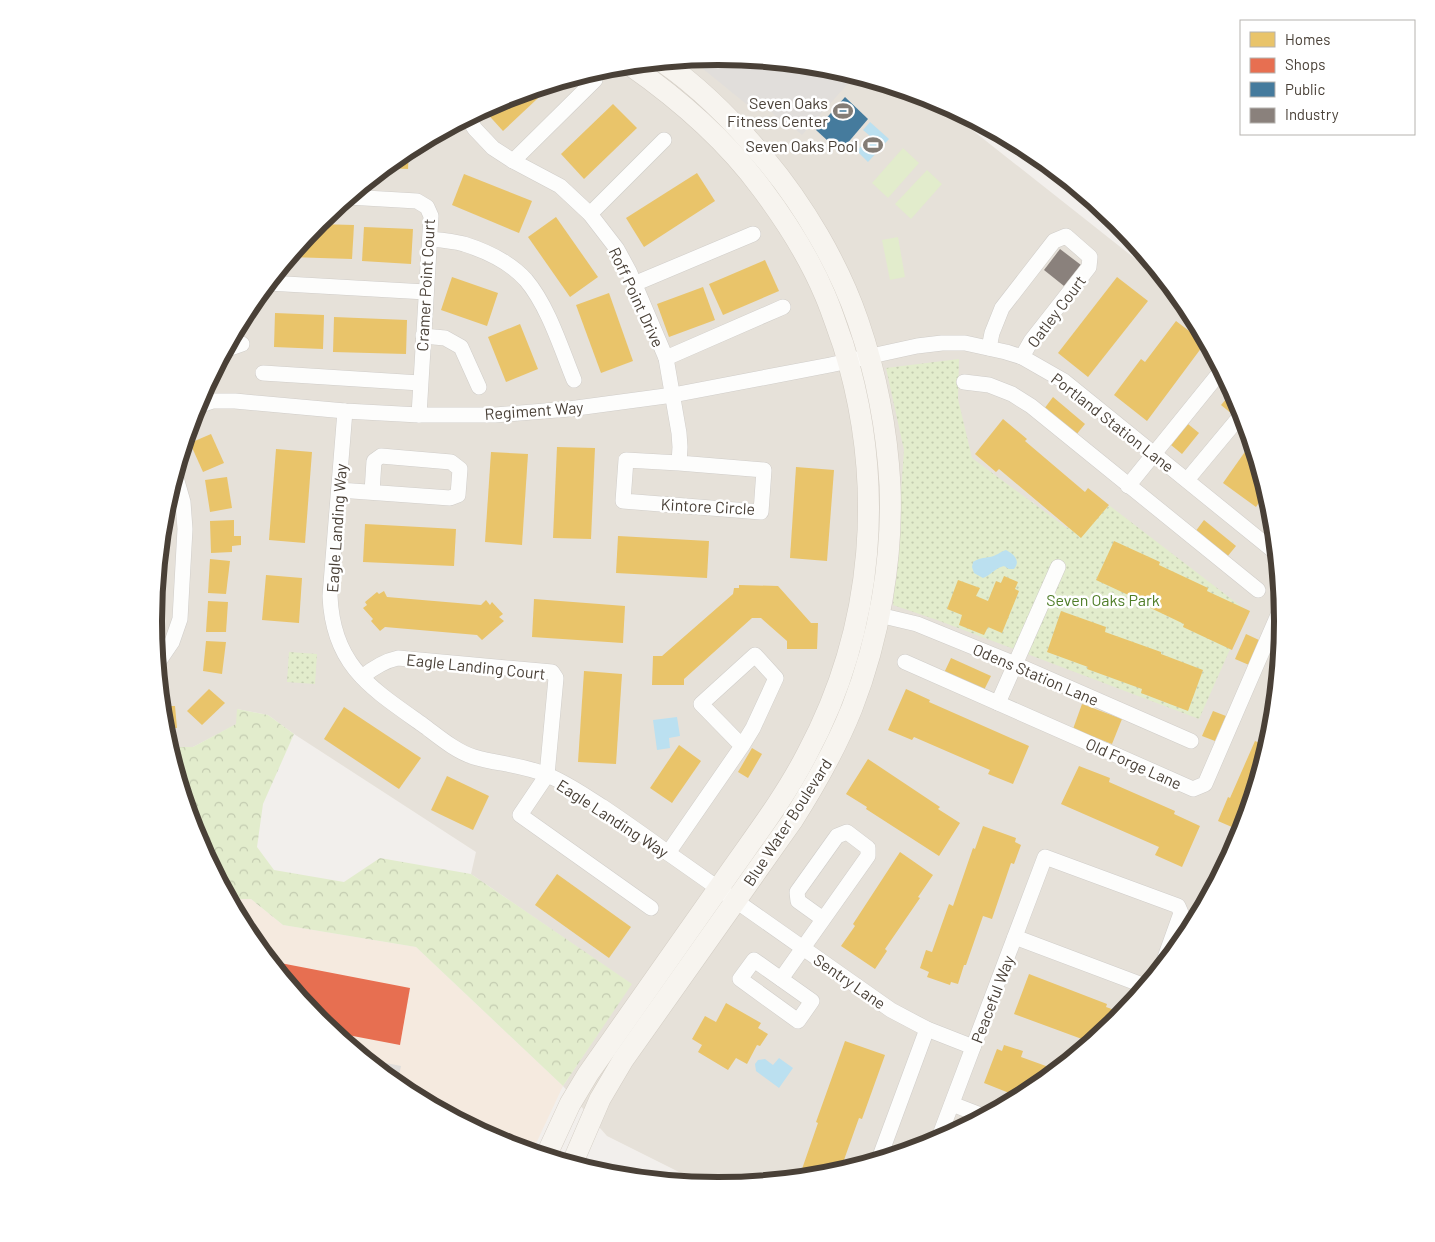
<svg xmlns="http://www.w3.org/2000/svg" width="1435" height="1242" viewBox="0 0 1435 1242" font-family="Barlow,sans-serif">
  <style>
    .residential { fill: #e6e1d9 }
    .commercial { fill: #f5eadf }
    .forest { fill: url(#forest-crowns) }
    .park { fill: url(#park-dots) }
    .pitch { fill: #e2eccc }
    .parking { fill: #e1dedb }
    .water { fill: #bbe0f0 }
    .homes { fill: #e9c46a }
    .shops { fill: #e76f51 }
    .public { fill: #457b9d }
    .industry { fill: #8a817c }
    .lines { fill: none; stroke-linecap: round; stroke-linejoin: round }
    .street-casing { stroke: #d0cdc9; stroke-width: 16 }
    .secondary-casing { stroke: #d2ccc3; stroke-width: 22 }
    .street { stroke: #fdfdfc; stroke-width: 15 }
    .secondary { stroke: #f7f4ef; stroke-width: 21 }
    .labels { text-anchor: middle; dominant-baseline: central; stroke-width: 5; stroke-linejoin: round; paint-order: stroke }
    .poi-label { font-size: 16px; fill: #494037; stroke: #fff; text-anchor: end }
    .street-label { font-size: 16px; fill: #494037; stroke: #fff }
    .park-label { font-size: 16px; fill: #4f7d28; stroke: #fff }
    .rim { fill: none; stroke: #494037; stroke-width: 6 }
  </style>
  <defs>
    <pattern id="forest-crowns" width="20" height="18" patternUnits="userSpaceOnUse" patternTransform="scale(1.25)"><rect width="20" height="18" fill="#e2eccc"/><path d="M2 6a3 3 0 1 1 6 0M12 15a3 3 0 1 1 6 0" fill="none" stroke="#c3cbb0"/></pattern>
    <pattern id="park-dots" width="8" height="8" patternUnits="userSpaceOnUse" patternTransform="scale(1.25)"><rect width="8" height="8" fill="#e2eccc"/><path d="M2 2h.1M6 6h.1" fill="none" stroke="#c3cbb0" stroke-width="1.8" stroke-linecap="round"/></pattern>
  </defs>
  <rect width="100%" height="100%" fill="#f2efec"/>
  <!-- residential -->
  <path class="residential" d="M718,56l110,11 105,32 238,188 16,20 52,98 32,106 11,110 -11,110 -32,106 -52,98 -70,86 -86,70 -98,52 -106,32 -110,11 -14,-2 -96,-48 -44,-50 68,-102 -160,-110 5,-22 -182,-118 -26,-19 -31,-6v15l-44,23h-25l-4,-16 -11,-110 11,-110 32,-106 52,-98 70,-86 86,-70 98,-52 106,-32z"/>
  <!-- commercial -->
  <path class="commercial" d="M229,899h22l32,26 133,22 147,139 -31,66 -31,-9 -97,-53 -86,-70 -70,-85z"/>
  <!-- forest -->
  <path class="forest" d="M237,709l31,6 26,19 -31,70 -6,43 17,23 70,12 36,-24 91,16 161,110 -69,102 -147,-139 -133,-22 -32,-26h-22l-33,-62 -28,-90h25l43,-23z"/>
  <!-- park -->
  <g class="park">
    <path d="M959,359l-1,40 14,59 95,70 43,-22 137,105 -48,108 -262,-99 -44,-15 11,-155 -18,-82z"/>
    <path d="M289,652l28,2 -2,30 -28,-2z"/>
  </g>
  <!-- pitch -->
  <g class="pitch">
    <path d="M903,148l16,15 -31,35 -16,-15z"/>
    <path d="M927,170l15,14 -31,35 -16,-15z"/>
    <path d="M898,237l7,40 -15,3 -8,-40z"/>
  </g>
  <!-- parking -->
  <g class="parking">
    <path d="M718,56l33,4 12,10 9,-8 56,5 19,6 6,5 -51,57 -7,-6 -17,-11 -15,-14 -7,8 -65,-53z"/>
    <path d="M366,1059l35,7 -4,19z"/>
    <path d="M469,1125l42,9 -2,11 -8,-2z"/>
  </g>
  <!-- water -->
  <g class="water">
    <path d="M870,122l19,17 -21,23 -11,-11 13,-15 -7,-6z"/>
    <path d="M1006,550c8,4 15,11 8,19h-5l-5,-3c-9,2 -13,9 -21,12l-9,-5 -2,-6 1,-5c6,-4 10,-4 17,-5 6,-1 10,-5 16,-7z"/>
    <path d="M677,717l3,19 -11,2 1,10 -13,2 -4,-30z"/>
    <path d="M779,1058l14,10 -14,20 -23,-17 -1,-7 3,-4 7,-1 8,6z"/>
  </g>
  <!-- homes -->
  <g class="homes">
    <path d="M554,83l-51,48 -20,-22 19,-10z"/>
    <path d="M613,104l24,24 -53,51 -23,-25z"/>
    <path d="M409,149l-1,20 -24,-1 20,-17z"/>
    <path d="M697,173l18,28 -71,46 -18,-29z"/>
    <path d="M464,174l68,27 -13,32 -67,-28z"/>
    <path d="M556,217l42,60 -28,20 -42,-60z"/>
    <path d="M317,224l37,1 -2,34 -63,-2z"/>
    <path d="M364,227l49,2 -2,35 -49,-3z"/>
    <path d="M765,260l14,31 -56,24 -14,-31z"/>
    <path d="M452,277l46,16 -11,33 -46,-16z"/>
    <path d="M1117,277l31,24 -60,76 -30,-24z"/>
    <path d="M703,287l12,33 -46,17 -12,-33z"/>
    <path d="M609,293l24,68 -32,12 -25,-68z"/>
    <path d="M275,313l49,2 -1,34 -49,-2z"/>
    <path d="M334,317l73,3 -1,34 -73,-2z"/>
    <path d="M1176,321l29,22 -58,78 -33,-26 27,-36 4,3z"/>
    <path d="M520,324l18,45 -32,13 -18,-45z"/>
    <path d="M1232,392l7,13 -7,9 -11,-9z"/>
    <path d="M1053,397l32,27 -9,11 -32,-26z"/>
    <path d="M1003,419l24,20 -2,2 60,51 3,-4 21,17 -28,33 -82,-69 -3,3 -21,-18z"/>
    <path d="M1188,424l11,9 -17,21 -11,-9z"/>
    <path d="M211,434l13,29 -21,9 -13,-29z"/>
    <path d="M1249,446l4,3 13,43 -10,15 -33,-24z"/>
    <path d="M557,447l38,1 -4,91 -38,-1z"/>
    <path d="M276,449l36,3 -7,91 -36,-3z"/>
    <path d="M491,452l37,2 -6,91 -37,-3z"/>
    <path d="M796,467l38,3 -7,91 -37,-3z"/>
    <path d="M227,477l5,31 -22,4 -5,-32z"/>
    <path d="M234,520v16h7v9l-9,1v6l-21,1 -1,-32z"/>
    <path d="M1204,520l32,26 -9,11 -32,-25z"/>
    <path d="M365,524l91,5 -2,37 -91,-4z"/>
    <path d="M618,536l91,5 -2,37 -91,-5z"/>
    <path d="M1114,541l46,21 -1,3 49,23 -1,3 43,20 -18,39 -49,-23 1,-3 -48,-23 1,-2 -41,-19z"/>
    <path d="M210,559l20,2 -4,33 -18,-1z"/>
    <path d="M266,575l36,3 -3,45 -37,-3z"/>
    <path d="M1004,576l14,6 -3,7 4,2 -17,42 -14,-6 -4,8 -25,-10 3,-10 -15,-6 11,-29 22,8 -4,8 12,5 8,-20 5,2z"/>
    <path d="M739,585l39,1 33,37h7l-1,26h-30v-8l-26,-23h-9l-68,61v6h-32l1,-29h9l71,-62 1,-6h5z"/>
    <path d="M384,591l3,6 94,8 5,-5 4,5 2,-3 11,12 -4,3 5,4 -22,19 -5,-5 -92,-8 -5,4 -9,-10 2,-2 -10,-11 4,-3 -2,-3 12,-10 2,2z"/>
    <path d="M534,599l91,7 -2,37 -91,-6z"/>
    <path d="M208,601l20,1 -2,30h-20z"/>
    <path d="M1061,611l45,16 -1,5 56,20v2l42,16 -15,41 -47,-18 1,-4 -55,-20 1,-2 -41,-15z"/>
    <path d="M1246,634l13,6 -10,25 -14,-6z"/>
    <path d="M206,641l20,1 -4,32 -19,-3z"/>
    <path d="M951,658l40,18 -7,14 -40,-17z"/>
    <path d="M584,671l38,3 -6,90 -38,-2z"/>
    <path d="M209,689l16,14 -23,22 -15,-14z"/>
    <path d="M906,689l24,11 -1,2 100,44 -16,38 -25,-10 2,-4 -76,-33 -2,3 -24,-10z"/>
    <path d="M1082,704l40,15 -10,25 -39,-15z"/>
    <path d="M161,706h14l2,22 -14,-1z"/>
    <path d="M344,707l77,51 -22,31 -75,-50z"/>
    <path d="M1213,711l13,5 -11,25 -13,-5z"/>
    <path d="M1268,717l5,2 -3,16 -8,-3z"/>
    <path d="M1255,741l12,5 -26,85 -23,-10 10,-24 2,1z"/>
    <path d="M679,745l22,16 -29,42 -22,-15z"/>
    <path d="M752,748l10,6 -14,24 -10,-6z"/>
    <path d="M868,759l72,48 -2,2 22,14 -21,33 -73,-47 1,-2 -21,-13z"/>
    <path d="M1079,766l31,12 -1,4 66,29 -1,3 26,12 -18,41 -27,-12 4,-8 -98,-43z"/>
    <path d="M447,776l42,20 -16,34 -42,-20z"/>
    <path d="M983,826l33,12 -1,4 6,3 -7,19 -3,-1 -19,56 -9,-3 -17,49h-2l-6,19 -7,-2 -1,3 -23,-8 2,-5 -9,-4 6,-18 6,2 17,-48 4,2 20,-58 2,1z"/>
    <path d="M900,852l33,23 -15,22 2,1 -35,51 2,2 -12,18 -34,-23 14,-20 -2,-2z"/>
    <path d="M557,874l74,53 -22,31 -74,-53z"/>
    <path d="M1029,974l78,30 -1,3 17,6 -6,8 -27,21 -76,-28z"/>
    <path d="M726,1003l35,20 -3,5 10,6 -8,12 -3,-1 -10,19 -11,-6 -8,12 -30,-18 4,-7 -10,-6 13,-23 11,6z"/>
    <path d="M845,1041l40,14 -23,64 -3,-1 -19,53 -19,5 -19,-7 16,-46 -2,-1z"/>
    <path d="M1004,1045l19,6 -2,6 36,13 -26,21 -12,6 -35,-14 13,-34 5,2z"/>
  </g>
  <!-- shops -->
  <path class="shops" d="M270,961l140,27 -10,57 -68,-13 -14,-12z"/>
  <!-- public -->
  <path class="public" d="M845,97l23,22 -28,33 -24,-22z"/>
  <!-- industry -->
  <path class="industry" d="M1060,249l21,16 -17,21 -20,-16z"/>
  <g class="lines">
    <defs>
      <g id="street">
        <path d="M467,117l8,12 18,19 20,13 47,25 30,28 27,35 12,22 37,87 13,75 1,14 -1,16 -53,-3 -3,41 138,11 3,-42 -85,-7"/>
        <path d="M513,161l82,-81"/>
        <path d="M348,197l69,4 10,6 4,9 -12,199"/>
        <path d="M590,214l74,-74"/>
        <path d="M430,239c11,1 23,2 34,5 22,7 46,18 62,36 22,26 35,68 48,100"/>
        <path d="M268,283l158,9"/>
        <path d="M634,284l119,-50"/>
        <path d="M423,336l22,2 16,9 18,40"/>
        <path d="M989,348l3,-15 10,-25 52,-67 12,-5 24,21 -1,10 -58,74 -9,16"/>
        <path d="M225,350l17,-6"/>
        <path d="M666,358l117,-51"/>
        <path d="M263,373l157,10"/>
        <path d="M964,382l25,3 23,9 19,12 227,184"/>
        <path d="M195,407l18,-6h22l110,10 74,4h76l74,-6 104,-14 157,-30 87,-19 25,-3h23l41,9 16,5 42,24 211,171"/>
        <path d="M345,411l-15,185c3,70 41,92 93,129 15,11 32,26 51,32 24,7 50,8 73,18 20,8 38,21 56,32 22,15 44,30 65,46l223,157 36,19 46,18"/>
        <path d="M1187,480l55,-66"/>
        <path d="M1128,486l93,-115"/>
        <path d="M339,490l111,8 8,-3 2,-26 -9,-7 -70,-6 -7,5 -2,31"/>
        <path d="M879,615l38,9 98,40 176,77"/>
        <path d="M159,661l13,-19 8,-23 5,-90 -2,-27 -8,-28"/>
        <path d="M905,662l288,127 12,-5 76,-176"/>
        <path d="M362,677c11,-9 22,-16 36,-19l154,14 4,6 -9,97 -27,40 131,93"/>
        <path d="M998,703l60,-136"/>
        <path d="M668,853l74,-107 11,-18 23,-50 -21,-23 -54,49 41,42"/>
        <path d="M1015,937l130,49"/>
        <path d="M754,960l58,41 -14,20 -58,-42z"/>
        <path d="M781,979l87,-123v-8l-21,-16 -10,4 -40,56 1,9 25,18"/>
        <path d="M952,1104l31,12"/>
        <path d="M938,1140l107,-283 133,49 3,7 -19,53"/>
        <path d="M879,1159l48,-130"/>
      </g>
      <g id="secondary">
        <path d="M546,1156l24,-52 18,-30c45,-64 90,-128 135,-192 29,-42 61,-83 84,-128 68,-127 79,-272 36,-410 -6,-16 -11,-33 -18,-49 -16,-38 -39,-74 -63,-106 -36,-49 -82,-89 -132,-124"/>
        <path d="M572,1164l28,-65 23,-39 169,-239c23,-36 44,-73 60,-113 27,-69 41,-149 38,-223 -3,-55 -14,-112 -32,-164 -19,-56 -55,-117 -93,-162 -30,-36 -63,-70 -102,-97"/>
      </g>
    </defs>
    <!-- street casing -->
    <use href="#street" class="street-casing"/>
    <!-- secondary casing -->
    <use href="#secondary" class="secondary-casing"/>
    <!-- street -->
    <use href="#street" class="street"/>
    <!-- secondary -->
    <use href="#secondary" class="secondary"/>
  </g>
  <!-- icons -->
  <defs>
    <symbol id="stadium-bare" viewBox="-9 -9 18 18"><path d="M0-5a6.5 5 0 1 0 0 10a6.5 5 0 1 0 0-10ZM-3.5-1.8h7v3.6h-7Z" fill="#847d76" stroke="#fff" stroke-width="2.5" paint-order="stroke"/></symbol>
  </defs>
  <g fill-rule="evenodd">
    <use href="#stadium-bare" x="829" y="97" width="28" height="28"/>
    <use href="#stadium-bare" x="859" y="131" width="28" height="28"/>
  </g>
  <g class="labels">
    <!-- poi labels -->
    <g class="poi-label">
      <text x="828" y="102">Seven Oaks<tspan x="828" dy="18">Fitness Center</tspan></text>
      <text x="858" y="145">Seven Oaks Pool</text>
    </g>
    <!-- street labels -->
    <g class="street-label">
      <text transform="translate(425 285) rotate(-87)">Cramer Point Court</text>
      <text transform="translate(637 297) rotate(65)">Roff Point Drive</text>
      <text transform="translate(1056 311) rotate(-53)">Oatley Court</text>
      <text transform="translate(534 410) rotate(-4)">Regiment Way</text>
      <text transform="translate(1113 422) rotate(38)">Portland Station Lane</text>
      <text transform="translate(708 506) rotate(3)">Kintore Circle</text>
      <text transform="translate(336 528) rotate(-86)">Eagle Landing Way</text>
      <text transform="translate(476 666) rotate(6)">Eagle Landing Court</text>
      <text transform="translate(1036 674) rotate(23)">Odens Station Lane</text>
      <text transform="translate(1134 763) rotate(24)">Old Forge Lane</text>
      <text transform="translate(613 818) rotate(33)">Eagle Landing Way</text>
      <text transform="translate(787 822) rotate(-57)">Blue Water Boulevard</text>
      <text transform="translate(850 981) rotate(35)">Sentry Lane</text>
      <text transform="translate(992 999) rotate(-69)">Peaceful Way</text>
    </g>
    <!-- park labels -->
    <g class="park-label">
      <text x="1103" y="599">Seven Oaks Park</text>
    </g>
  </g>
  <!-- crop -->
  <path d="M0 0H1435V1242H0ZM162 621a556 556 0 1 1 1112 0a556 556 0 1 1-1112 0Z" fill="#fff" fill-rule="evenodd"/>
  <path class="rim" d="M162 621a556 556 0 1 1 1112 0a556 556 0 1 1-1112 0Z"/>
  <!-- legend -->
  <rect x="1240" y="20" width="175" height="115" fill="#ffffff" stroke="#b6b3af"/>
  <rect x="1250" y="32" width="25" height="15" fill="#e9c46a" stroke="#b6b3af"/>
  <text x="1285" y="45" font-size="15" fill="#494037">Homes</text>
  <rect x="1250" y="58" width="25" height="15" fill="#e76f51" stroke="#b6b3af"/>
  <text x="1285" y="70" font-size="15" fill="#494037">Shops</text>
  <rect x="1250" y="82" width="25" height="15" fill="#457b9d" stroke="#b6b3af"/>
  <text x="1285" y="95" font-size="15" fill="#494037">Public</text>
  <rect x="1250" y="108" width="25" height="15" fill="#8a817c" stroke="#b6b3af"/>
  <text x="1285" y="120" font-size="15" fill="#494037">Industry</text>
</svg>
